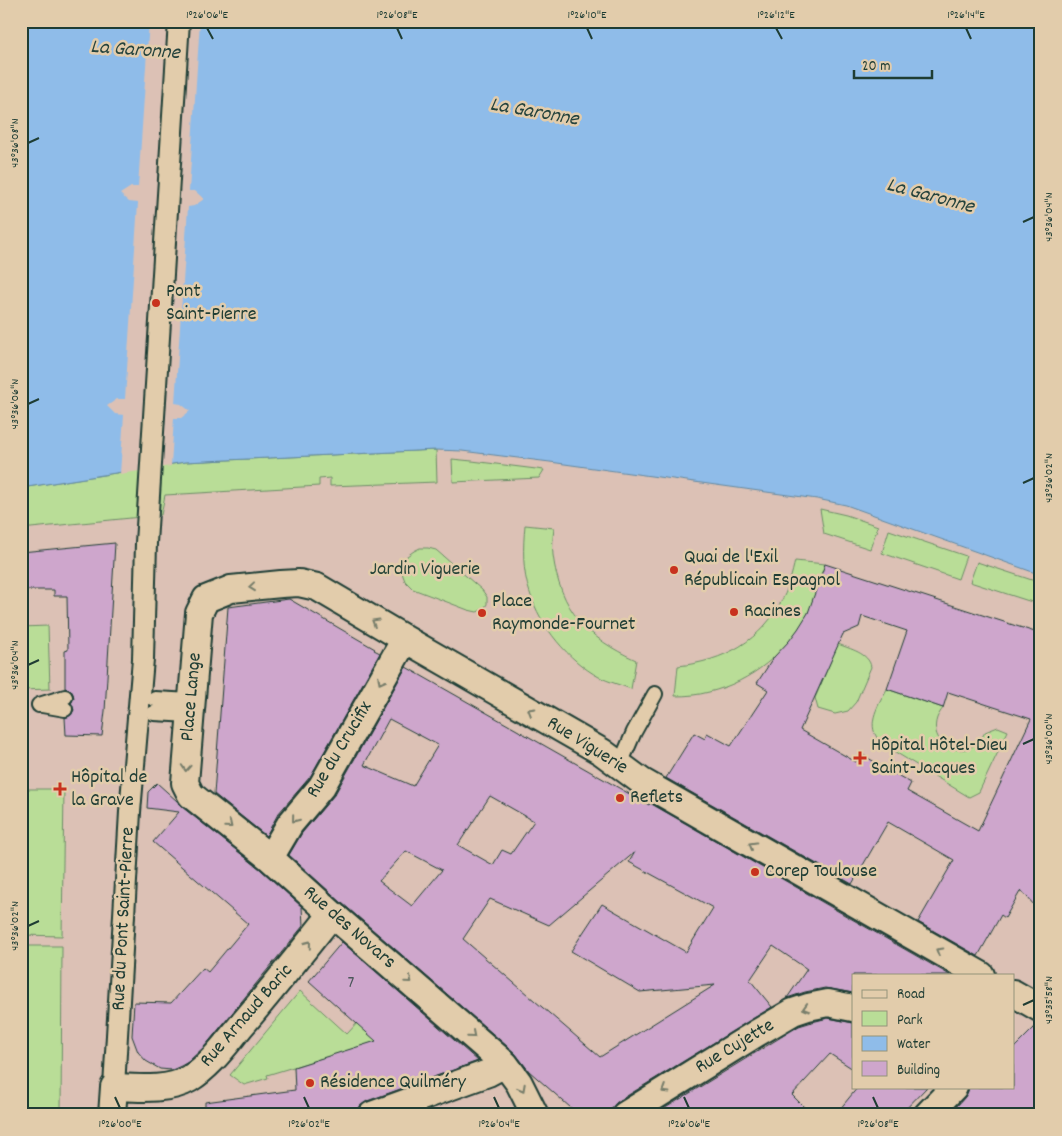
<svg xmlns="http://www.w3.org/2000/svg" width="1062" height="1136" font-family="Dekko,sans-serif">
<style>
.green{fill:#b9dd97;stroke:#6c8d66}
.water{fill:#8fbce9;stroke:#6289a1}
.pier{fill:#dcc1b5}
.building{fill:#cea6cc;stroke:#1f3d34;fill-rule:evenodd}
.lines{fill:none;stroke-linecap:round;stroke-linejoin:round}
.service-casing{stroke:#1f3d34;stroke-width:18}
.pedestrian-casing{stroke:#1f3d34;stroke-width:24}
.minor-casing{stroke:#1f3d34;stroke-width:30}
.service{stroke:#e2ccab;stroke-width:14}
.pedestrian{stroke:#e2ccab;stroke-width:20}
.minor{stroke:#e2ccab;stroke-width:26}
.oneway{stroke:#777d6a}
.ticks{fill:none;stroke:#1f3d34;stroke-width:2}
.poi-dot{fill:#c8321e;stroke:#e2ccab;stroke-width:2}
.labels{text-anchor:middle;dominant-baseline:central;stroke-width:5;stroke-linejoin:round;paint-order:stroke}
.number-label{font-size:18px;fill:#4b575a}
.poi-label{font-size:20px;fill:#1f3d34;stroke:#e2ccab;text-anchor:start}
.park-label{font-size:20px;fill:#274539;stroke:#e2ccab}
.street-label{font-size:20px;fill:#1f3d34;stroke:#e2ccab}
.water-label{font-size:21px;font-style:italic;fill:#25433d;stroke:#e2ccab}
.neatline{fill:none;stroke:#1f3d34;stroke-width:2}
.ticks-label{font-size:12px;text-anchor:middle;fill:#1f3d34}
</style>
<rect width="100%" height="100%" fill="#dcc1b5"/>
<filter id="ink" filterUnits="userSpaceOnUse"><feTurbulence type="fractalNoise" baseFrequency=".02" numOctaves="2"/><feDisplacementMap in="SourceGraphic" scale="10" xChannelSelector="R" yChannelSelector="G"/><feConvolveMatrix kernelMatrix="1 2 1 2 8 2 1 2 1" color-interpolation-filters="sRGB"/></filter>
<g filter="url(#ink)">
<path class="green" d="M436 450 437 482 330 486V478L319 479V486L165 495 161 515 21 529V488L185 462Z
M452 459 472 461 544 470 539 478 453 482Z
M820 509 846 515 878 526 870 549 824 534Z
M525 525 554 528C553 537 552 546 553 555 560 610 587 638 636 660L631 689C621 685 609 682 599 677 569 661 540 626 530 593 522 571 523 547 525 525Z
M889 530 966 556 958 579 882 553Z
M420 548H428L436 550 482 590 487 597V604L484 609 477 612 468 610 413 589 405 581 402 573 403 565 407 556 414 551Z
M795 561 825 564C819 580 815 600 807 615 787 652 751 682 709 692 698 695 687 696 675 696L678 666C724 661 762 641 783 598 789 587 792 573 795 561Z
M977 562 1041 583V587L1035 603 970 582Z
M48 626 50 689 21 690V627Z
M838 644C850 649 869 653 871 667L856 702 848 711 835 714 818 709 815 698Z
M887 689 943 708C941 711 938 715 937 718 927 747 969 765 985 732L998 727 1008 731 979 792 969 797 887 747C884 744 880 742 878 739 866 723 879 704 887 689Z
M21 789H64L62 936 21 935Z
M21 946H62L61 1115H21Z
M300 991 347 1034 359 1021 394 1054 353 1049 267 1075 268 1078 244 1085 230 1075Z"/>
<path class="water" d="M21 21H1041V575L846 505 817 499 550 462 462 451 436 450 185 462 21 488Z"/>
<path class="pier" d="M149 21H200L189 191H195L204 199 194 206 188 207 175 403 181 404 190 411 181 418H174L171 466 120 474 124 415 115 414 107 406 117 399H125L138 203 129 202 120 194 131 187H138Z"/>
<path class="building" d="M115 543 105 711 102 736 66 735 65 718 71 715 74 710 71 703 74 698 73 694 71 690 65 688V651L68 650 67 596H54V590H21V552Z
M825 564 1041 634V913L1021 890 1005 918 1001 915 978 956 918 922 954 860 888 822 852 884 666 778 694 733 705 739 707 733 731 746 768 690 757 683 774 657 789 641 798 629 808 613ZM862 616 907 631 887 689 943 708 948 692 1031 719 978 831 907 791 911 783 861 754 856 762 800 730 843 634 859 627Z
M289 599 375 649 374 650 380 653 310 777 278 814 266 836 214 794 228 607Z
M406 667 649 805 650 803 836 910 950 975H853V993L825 988 805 992 787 998 807 969 773 946 750 980 772 1007 617 1102 612 1108 610 1115H579L529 1071 515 1053 342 903 289 855 302 833 335 794ZM389 719 438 745 413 786 364 765ZM490 796 534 821 511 854 502 850 493 865 458 845ZM406 851 442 870 412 906 379 881ZM635 852 629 862 713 908 686 952 602 904 571 951 640 992 715 985 600 1057 463 939 490 899 549 925Z
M157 783 177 801 182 807 260 869 302 907 303 926 286 947 206 1045 188 1062 181 1066 172 1070 160 1069 146 1061 138 1052 132 1036 134 1002 171 1003 203 968 208 972 248 924 153 842 179 812 147 808 148 792Z
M342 942 478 1061 367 1101 360 1106 357 1115H205V1102L295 1090 294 1067 376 1041 309 981Z
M828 1018 853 1023V1069L830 1054 792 1095 812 1115H654L799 1026 812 1022Z
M1039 1023 1041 1024V1115H949L965 1097 968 1091 969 1087H1013V1049Z
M858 1087H927L900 1115H835Z"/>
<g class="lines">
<defs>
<path id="service" d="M155 699 191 701
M39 705 65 697
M42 705 65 709
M154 713 190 715
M618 763 624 755 634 732 655 694"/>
<path id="pedestrian" d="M114 1087 130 812 143 659 146 543 179 21"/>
<path id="minor" d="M270 858 290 824 322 786 405 639
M1013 993 1041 1009
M112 1115 114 1087C137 1088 169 1091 189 1079 210 1066 225 1045 240 1027 272 990 302 952 332 914
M372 1115 488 1073 505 1064
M535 1115 519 1083 505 1064 332 914 270 858 191 795 185 783 199 613 206 599 231 589 281 584 299 583 317 587 405 639 602 752 641 781 981 975
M625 1115 757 1033 793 1012 808 1007 828 1003 853 1008
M927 1115 954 1087"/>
</defs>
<use href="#service" class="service-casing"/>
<use href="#pedestrian" class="pedestrian-casing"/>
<use href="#minor" class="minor-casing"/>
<use href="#service" class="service"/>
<use href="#pedestrian" class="pedestrian"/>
<use href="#minor" class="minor"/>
</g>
<defs><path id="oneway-chevron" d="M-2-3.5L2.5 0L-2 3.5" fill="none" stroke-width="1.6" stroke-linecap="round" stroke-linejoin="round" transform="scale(1.25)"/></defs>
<g class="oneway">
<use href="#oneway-chevron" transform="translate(252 587) rotate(174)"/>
<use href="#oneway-chevron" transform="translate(375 622) rotate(-149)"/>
<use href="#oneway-chevron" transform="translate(381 681) rotate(119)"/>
<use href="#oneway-chevron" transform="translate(531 711) rotate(-150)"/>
<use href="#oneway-chevron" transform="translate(186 768) rotate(94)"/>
<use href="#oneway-chevron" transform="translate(295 819) rotate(129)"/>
<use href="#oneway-chevron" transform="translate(229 825) rotate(39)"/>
<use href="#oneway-chevron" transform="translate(752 845) rotate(-150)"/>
<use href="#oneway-chevron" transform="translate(308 944) rotate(-51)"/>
<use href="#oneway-chevron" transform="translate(939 951) rotate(-150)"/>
<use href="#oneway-chevron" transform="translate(409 980) rotate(41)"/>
<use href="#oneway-chevron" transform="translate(806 1008) rotate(163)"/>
<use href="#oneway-chevron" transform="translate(472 1035) rotate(41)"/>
<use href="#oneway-chevron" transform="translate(522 1088) rotate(62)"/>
<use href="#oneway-chevron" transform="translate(665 1090) rotate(148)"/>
</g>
</g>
<path class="ticks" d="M207 28 213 39M397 28 402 39M587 28 592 39M776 28 782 39M966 28 971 39M28 143 39 138M1023 222 1034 217M28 404 39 399M1023 483 1034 478M28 665 39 660M1023 744 1034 739M28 926 39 921M1023 1005 1034 1000M115 1097 120 1108M304 1097 309 1108M494 1097 499 1108M684 1097 689 1108M873 1097 878 1108"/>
<g class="poi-dot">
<circle cx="156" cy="303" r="5"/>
<circle cx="674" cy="570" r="5"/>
<circle cx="734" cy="612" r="5"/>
<circle cx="482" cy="613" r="5"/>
<path d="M857.5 750.5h5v5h5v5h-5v5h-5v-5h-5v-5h5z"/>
<path d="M57.5 781.5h5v5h5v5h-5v5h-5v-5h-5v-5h5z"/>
<circle cx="620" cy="798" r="5"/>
<circle cx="755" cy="872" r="5"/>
<circle cx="310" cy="1083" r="5"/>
</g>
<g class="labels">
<g class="number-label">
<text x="351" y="983">7</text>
</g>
<g class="poi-label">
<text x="166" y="292">Pont<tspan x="166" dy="23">Saint-Pierre</tspan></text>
<text x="684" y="558">Quai de l'Exil<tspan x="684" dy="23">Républicain Espagnol</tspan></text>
<text x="492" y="602">Place<tspan x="492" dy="23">Raymonde-Fournet</tspan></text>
<text x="744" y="612">Racines</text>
<text x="871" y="746">Hôpital Hôtel-Dieu<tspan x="871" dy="23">Saint-Jacques</tspan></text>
<text x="71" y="778">Hôpital de<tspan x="71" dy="23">la Grave</tspan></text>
<text x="630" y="798">Reflets</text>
<text x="765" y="872">Corep Toulouse</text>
<text x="320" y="1083">Résidence Quilméry</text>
</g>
<g class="park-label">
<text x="425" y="570">Jardin Viguerie</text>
</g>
<g class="street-label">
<text transform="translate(192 697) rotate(-85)">Place Lange</text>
<text transform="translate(587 746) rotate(32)">Rue Viguerie</text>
<text transform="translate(340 750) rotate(-59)">Rue du Crucifix</text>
<text transform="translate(124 919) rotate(-87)">Rue du Pont Saint-Pierre</text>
<text transform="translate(349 928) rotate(41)">Rue des Novars</text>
<text transform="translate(247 1016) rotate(-49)">Rue Arnaud Baric</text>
<text transform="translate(735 1047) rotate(-31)">Rue Cujette</text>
</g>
<g class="water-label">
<text transform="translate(135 51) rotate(4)">La Garonne</text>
<text transform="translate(534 113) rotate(10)">La Garonne</text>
<text transform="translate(930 197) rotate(15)">La Garonne</text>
</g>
</g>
<rect width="1062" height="1136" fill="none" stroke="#e2ccab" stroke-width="55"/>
<rect x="852" y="974" width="162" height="115" fill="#e2ccab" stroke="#94937b"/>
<rect x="862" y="990" width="25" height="8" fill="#e2ccab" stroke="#94937b"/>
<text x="897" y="998" font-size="15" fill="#1f3d34">Road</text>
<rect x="862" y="1011" width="25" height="15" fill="#b9dd97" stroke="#94937b"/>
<text x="897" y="1024" font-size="15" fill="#1f3d34">Park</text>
<rect x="862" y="1036" width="25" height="15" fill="#8fbce9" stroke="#94937b"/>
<text x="897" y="1048" font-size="15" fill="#1f3d34">Water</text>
<rect x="862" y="1061" width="25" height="15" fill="#cea6cc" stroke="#94937b"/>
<text x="897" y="1074" font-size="15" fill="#1f3d34">Building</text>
<path d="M854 70v8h78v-8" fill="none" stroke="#1f3d34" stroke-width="2.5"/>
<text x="862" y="70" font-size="15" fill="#1f3d34" stroke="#e2ccab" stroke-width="4" paint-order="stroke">20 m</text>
<rect x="28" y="28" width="1006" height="1080" class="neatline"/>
<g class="ticks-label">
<text x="207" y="18">1°26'06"E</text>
<text x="397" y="18">1°26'08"E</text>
<text x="587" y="18">1°26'10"E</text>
<text x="776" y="18">1°26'12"E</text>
<text x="966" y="18">1°26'14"E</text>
<text transform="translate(14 143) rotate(-90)" y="4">43°36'08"N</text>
<text transform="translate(1048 217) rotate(-90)" y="4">43°36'04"N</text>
<text transform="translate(14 404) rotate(-90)" y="4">43°36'06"N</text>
<text transform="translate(1048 478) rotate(-90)" y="4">43°36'02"N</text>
<text transform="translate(14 665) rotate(-90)" y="4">43°36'04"N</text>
<text transform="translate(1048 739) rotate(-90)" y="4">43°36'00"N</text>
<text transform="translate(14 926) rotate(-90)" y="4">43°36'02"N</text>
<text transform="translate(1048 1000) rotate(-90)" y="4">43°35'58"N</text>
<text x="120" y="1127">1°26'00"E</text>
<text x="309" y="1127">1°26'02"E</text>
<text x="499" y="1127">1°26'04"E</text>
<text x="689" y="1127">1°26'06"E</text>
<text x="878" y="1127">1°26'08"E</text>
</g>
</svg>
